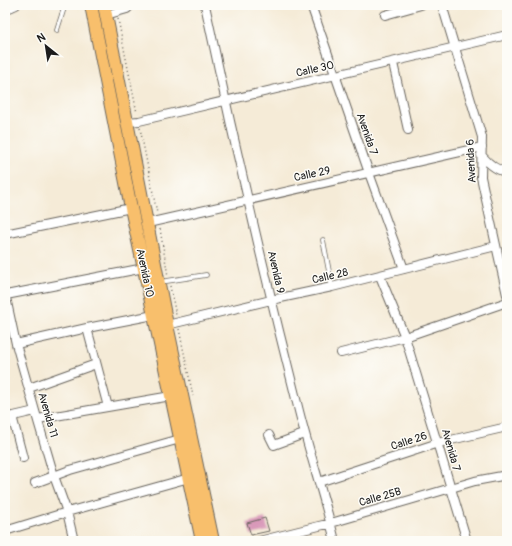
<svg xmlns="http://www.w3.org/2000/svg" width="512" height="546" font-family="Pangolin,sans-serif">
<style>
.building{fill:#d999b9}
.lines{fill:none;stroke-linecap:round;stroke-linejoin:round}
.service-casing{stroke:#68645d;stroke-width:5.5}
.minor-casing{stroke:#68645d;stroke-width:10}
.primary-casing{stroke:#68645d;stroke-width:14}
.path{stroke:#68645d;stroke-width:1.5;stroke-dasharray:1 3;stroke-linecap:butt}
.service{stroke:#fff;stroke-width:4}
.minor{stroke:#fff;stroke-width:8}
.primary{stroke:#f8bf6c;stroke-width:12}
.labels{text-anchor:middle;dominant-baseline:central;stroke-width:3;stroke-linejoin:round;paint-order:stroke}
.street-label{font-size:11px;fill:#1c1c1c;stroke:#fdfcf7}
</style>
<rect width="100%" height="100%" fill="#fdfcf7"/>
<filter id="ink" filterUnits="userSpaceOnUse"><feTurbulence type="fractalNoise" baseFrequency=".025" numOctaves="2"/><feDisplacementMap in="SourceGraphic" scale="8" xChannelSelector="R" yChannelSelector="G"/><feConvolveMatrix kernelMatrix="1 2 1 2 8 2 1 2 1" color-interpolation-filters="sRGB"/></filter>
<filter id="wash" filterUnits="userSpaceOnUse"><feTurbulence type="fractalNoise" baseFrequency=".012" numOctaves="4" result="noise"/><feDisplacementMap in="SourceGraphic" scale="16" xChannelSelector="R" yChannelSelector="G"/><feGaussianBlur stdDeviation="0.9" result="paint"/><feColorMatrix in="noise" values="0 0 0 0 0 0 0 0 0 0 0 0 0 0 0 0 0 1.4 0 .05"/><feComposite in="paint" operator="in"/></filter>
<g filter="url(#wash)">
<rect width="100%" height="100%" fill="#f5ebd7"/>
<g id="blocks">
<path class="building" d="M265 518 269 531 251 535 247 523Z"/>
</g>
</g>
<g filter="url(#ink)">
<use href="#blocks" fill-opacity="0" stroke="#68645d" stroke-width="1"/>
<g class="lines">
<defs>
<path id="service" d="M57 30 65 5
M323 240 332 287
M160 282 206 275"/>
<path id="minor" d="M205 5C233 139 264 273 298 407 309 452 324 496 335 541
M311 5 369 173 404 269
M442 5 482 137 481 177 507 295
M5 10 16 5
M106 15 127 9 131 5
M385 15 421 5
M393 63 408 130
M127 122 139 121 507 35
M481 155C488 163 497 171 507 172
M148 223 482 147
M5 234 131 208
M380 276 405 337 467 541
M5 293 16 344 35 411 54 476 67 512 74 541
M6 295 144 268
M167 325 271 300 332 287 496 246
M87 328 108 407
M16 344 87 328 154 315
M341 353 405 337 507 302
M29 388 96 364
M12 416 23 458
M5 418 35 411
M38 419 171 396
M269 435 274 445 304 434
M319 482 438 443 507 427
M35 483 70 470 180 439
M5 531 67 512 189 478
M259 541 331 523 475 481 507 475"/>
<path id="primary" d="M91 5 131 208 202 541
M104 5 167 325 213 541"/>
</defs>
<use href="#service" class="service-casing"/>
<use href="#minor" class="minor-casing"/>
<use href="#primary" class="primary-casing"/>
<path class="path" d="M118 19 137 113
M140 128 157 213
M160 229 168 276
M170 286 176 315
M179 329 193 396"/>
<use href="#service" class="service"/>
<use href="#minor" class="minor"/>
<use href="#primary" class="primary"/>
</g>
</g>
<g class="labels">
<g class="street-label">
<text transform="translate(315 69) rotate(-13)">Calle 30</text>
<text transform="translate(367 134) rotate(71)">Avenida 7</text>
<text transform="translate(471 161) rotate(-93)">Avenida 6</text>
<text transform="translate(312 174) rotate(-12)">Calle 29</text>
<text transform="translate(276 272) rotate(77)">Avenida 9</text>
<text transform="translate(145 273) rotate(78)">Avenida 10</text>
<text transform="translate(330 276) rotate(-13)">Calle 28</text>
<text transform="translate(48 415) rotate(74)">Avenida 11</text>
<text transform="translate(409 441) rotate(-18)">Calle 26</text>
<text transform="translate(451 450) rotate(74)">Avenida 7</text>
<text transform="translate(380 497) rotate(-16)">Calle 25B</text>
</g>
</g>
<rect width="512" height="546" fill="none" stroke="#fdfcf7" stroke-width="20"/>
<g transform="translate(46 46) rotate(330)" stroke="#fdfcf7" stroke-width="3" paint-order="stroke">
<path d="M0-3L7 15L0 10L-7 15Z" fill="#1c1c1c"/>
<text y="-6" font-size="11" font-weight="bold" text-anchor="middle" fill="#1c1c1c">N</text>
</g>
</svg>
